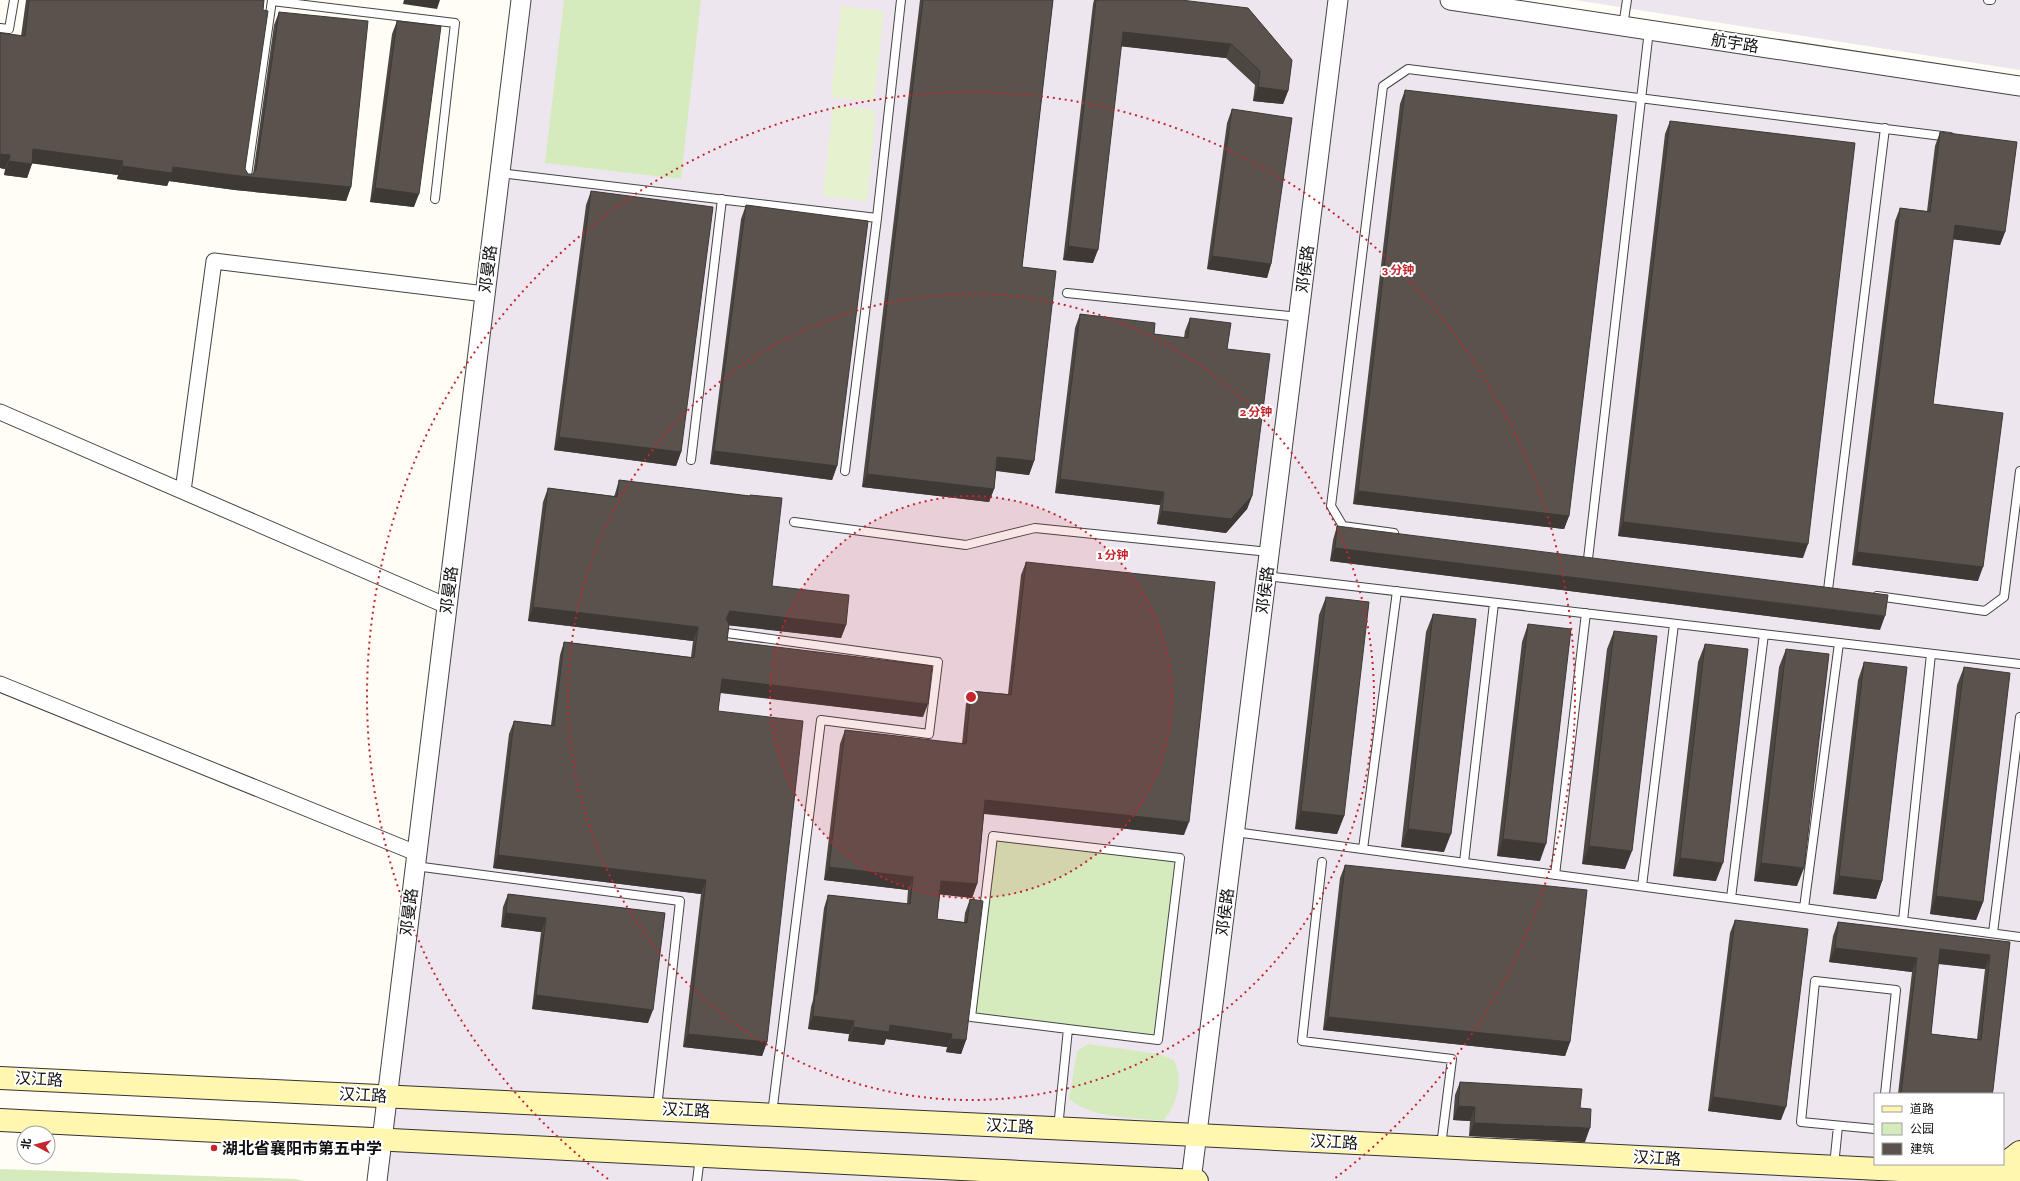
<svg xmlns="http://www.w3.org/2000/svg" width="2020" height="1181" font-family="'Zilla Slab','Noto Sans SC',serif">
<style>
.industrial{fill:#eee6ef;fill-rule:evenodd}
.green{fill:#d5ebbd}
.pitch{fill:#e6f2cf}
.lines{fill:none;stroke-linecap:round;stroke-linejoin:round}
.service-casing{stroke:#444;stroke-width:10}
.minor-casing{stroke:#444;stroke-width:17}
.tertiary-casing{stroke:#444;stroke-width:21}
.secondary-casing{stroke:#333;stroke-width:24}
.service{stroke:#fff;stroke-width:8}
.minor{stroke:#fff;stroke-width:15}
.tertiary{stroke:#fff;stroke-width:19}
.secondary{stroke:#fff6b0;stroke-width:22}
.wall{fill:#4d4742;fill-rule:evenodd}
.shaded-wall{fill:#3f3936}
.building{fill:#5a524d;stroke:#3f3936;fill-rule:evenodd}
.ring{fill:none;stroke:#c4262e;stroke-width:2;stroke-dasharray:2 4}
.poi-dot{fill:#c4262e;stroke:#fff;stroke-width:1.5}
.labels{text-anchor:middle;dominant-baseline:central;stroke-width:4;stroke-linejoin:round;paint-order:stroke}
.street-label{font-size:16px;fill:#111;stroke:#fff}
.poi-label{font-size:16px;font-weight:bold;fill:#111;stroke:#fff;text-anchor:start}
.centre{fill:#c4262e;stroke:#fff;stroke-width:2}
.ring-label{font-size:12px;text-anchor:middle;font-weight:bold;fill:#c4262e;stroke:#fff;stroke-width:4;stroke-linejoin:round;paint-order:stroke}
</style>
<rect width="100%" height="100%" fill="#fffdf5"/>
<path class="industrial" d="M521 0H1450L2020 86V1181H376ZM1875 1094H2003V1164H1875Z
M1575 0H2020V70Z"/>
<path class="green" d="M564 0H701L681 179 545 163Z
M993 836 1180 858 1158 1040 971 1017Z
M1088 1044 1159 1054 1174 1060C1184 1079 1177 1105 1163 1121 1132 1117 1093 1119 1069 1099L1077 1051Z
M0 1169 295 1179 305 1181H0Z"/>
<path class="pitch" d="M841 6 884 11 874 101 831 97Z
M833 106 876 110 867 201 823 196Z"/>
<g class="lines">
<defs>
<path id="service" d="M1988 0H1991
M272 1 455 23 435 199
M1623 26 1627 0
M0 28 9 29 14 0
M500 173 877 218 845 471
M246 183 272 0
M877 218 901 0
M1067 293 1299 317
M691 460 722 199
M794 522 966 545 1035 528 1269 552
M1394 533 1343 526 1331 506 1383 86 1408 69 1950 137
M1588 559 1649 30
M1266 576 2020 664
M1828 590 1885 128
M1877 596 1985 611 2004 597 2020 471
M727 633 938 662 929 734 821 720 772 1114
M1235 832 2020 937
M1363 849 1397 591
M1322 862 1302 1041 1452 1059 1441 1146
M1464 862 1494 603
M415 866 680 901 657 1108
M1555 875 1586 613
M1642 886 1674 624
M1731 898 1764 634
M1804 908 1839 643
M1903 921 1931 654
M1993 933 2020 717
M1058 1128 1068 1029 1158 1040 1180 858 993 836 971 1017 1068 1029
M1875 1129 1801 1122 1815 981 1896 990 1885 1094
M1834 1166 1838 1126
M697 1181 700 1157"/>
<path id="minor" d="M0 412 447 606
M183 491 214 261 485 294
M0 684 416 853"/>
<path id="tertiary" d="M1450 0 2020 86
M377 1181 521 0
M1191 1181 1338 0"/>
<path id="secondary" d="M0 1078 1197 1135 2020 1176
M0 1120 1197 1181
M2003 1163 2011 1159 2020 1152"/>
</defs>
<use href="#service" class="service-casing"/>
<use href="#minor" class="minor-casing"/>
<use href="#tertiary" class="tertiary-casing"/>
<use href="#secondary" class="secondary-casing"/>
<use href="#service" class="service"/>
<use href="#minor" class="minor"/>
<use href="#tertiary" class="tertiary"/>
<use href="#secondary" class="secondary"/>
</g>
<path class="wall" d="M26 0H264L245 169 248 174H253L274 25 279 12 351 187 346 201 235 190 169 181 167 186 117 179 118 175 32 163 27 178 4 175 5 169 0 168V33L21 36Z
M920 0H1053L1022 267 1034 461 1029 475 996 471 994 489 989 502 862 487Z
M1094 0H1181L1288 91 1283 104 1253 101 1255 85 1226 58 1121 46 1093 263 1063 260 1093 4Z
M397 21 414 207 370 202 392 34Z
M1405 90 1569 516 1564 529 1353 504 1400 104Z
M1232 109 1271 264 1267 278 1207 269 1227 123Z
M1670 121 1803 558 1618 536 1665 134Z
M1940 132 2005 232 2000 245 1953 239 1933 404 1978 581 1852 565 1895 221 1900 208 1927 211 1935 146Z
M591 191 681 452 676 466 554 450 586 205Z
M746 205 837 466 832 480 710 464 741 219Z
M1080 314 1154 334 1184 338 1185 331 1190 318 1227 349 1252 496 1247 509 1226 533 1157 524 1160 505 1055 493 1075 328Z
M619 480 750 496V495L772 586 846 625 841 638 729 625 727 641 923 717 720 693 718 711 767 1042 762 1056 683 1047 701 894 493 868 509 734 514 721 551 725 560 655 564 642 691 657 693 641 528 621 543 502 548 488 614 496 615 494Z
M1337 526 1880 630 1330 561 1333 540Z
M1026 562 1184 835 984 814 977 884 972 898 940 894 937 919 964 922 965 913 970 899 966 1040 961 1054 946 1052 947 1047 886 1039 884 1045 848 1041 849 1034 808 1029 811 1007 813 1000 824 908 828 895 907 904 908 890 824 880 840 744 845 730 962 744 966 704 971 691 1008 694 1021 575Z
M1326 597 1344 816 1337 834 1295 829 1319 615Z
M1433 614 1444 852 1401 847 1426 632Z
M1528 624 1540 861 1497 856 1522 642Z
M1614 631 1625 869 1582 864 1607 649Z
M1705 644 1716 881 1673 876 1698 662Z
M1786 649 1797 886 1754 881 1779 667Z
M1864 662 1882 881 1876 899 1833 894 1858 680Z
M1964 667 1983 902 1976 920 1930 914 1957 685Z
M1345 865 1570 1042 1565 1056 1323 1030 1340 878Z
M508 894 665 913 648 1023 532 1009 541 932 501 927 503 907Z
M1735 920 1781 1120 1708 1111 1730 933Z
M1838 922 2010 942 1992 1094H1898L1912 972 1829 962 1833 936ZM1938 964 1985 969 1977 1039 1931 1034Z
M1460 1082 1580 1108 1585 1142 1469 1136 1470 1121 1453 1120 1455 1095Z"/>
<path class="shaded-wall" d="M404 0H440L437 9 403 4Z
M1123 32 1231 44 1226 58 1118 46Z
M1258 87 1288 91 1283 104 1253 101Z
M33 149 123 161 118 175 29 163Z
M0 154 10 155 5 169 0 168Z
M9 161 32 164 27 178 4 175Z
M122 166 173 167 351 187 346 201 235 190 169 181 167 186 117 179Z
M375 188 419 194 414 207 370 202Z
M1955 225 2005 232 2000 245 1950 239Z
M1068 246 1098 250 1093 263 1063 260Z
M1212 256 1271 264 1267 278 1207 269Z
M559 437 681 452 676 466 554 450Z
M714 451 837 466 832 480 710 464Z
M997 457 1034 461 1029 475 992 470Z
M867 474 994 489 989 502 862 487Z
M1060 479 1164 492 1160 505 1055 493Z
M1358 491 1569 516 1564 529 1353 504Z
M1252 496 1247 509 1226 533 1157 524 1162 511Z
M1623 522 1808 544 1803 558 1618 536Z
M1335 548 1885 616 1880 630 1330 561Z
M1857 552 1983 567 1978 581 1852 565Z
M533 607 698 627 693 641 528 621Z
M730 611 846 625 841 638 725 625 726 619Z
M722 679 928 704 923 717 717 692Z
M985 800 1189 822 1184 835 980 813Z
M1301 811 1344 816 1337 834 1295 829Z
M1408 829 1451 834 1444 852 1401 847Z
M1503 839 1546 844 1540 861 1497 856Z
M1589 846 1632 851 1625 869 1582 864Z
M498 855 706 880 701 894 493 868Z
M1680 858 1723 863 1716 881 1673 876Z
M1761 863 1804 868 1797 886 1754 881Z
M829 867 913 877 908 890 824 880Z
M1839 876 1882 881 1876 899 1833 894Z
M941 881 977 884 972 898 936 894Z
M1936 896 1983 902 1976 920 1930 914Z
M506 913 546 918 541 932 501 927Z
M1835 948 1917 958 1912 972 1829 962Z
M1940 949 1990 955 1985 969 1934 963Z
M536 995 653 1010 648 1023 532 1009Z
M813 1016 854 1021 849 1034 808 1029Z
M1328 1017 1570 1042 1565 1056 1323 1030Z
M890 1025 952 1034 947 1047 886 1039 884 1045 848 1041 853 1027Z
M688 1034 767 1042 762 1056 683 1047Z
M951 1039 966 1040 961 1054 946 1052Z
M1713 1097 1786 1107 1781 1120 1708 1111Z
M1458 1106 1475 1107 1470 1121 1453 1120Z
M1474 1123 1590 1128 1585 1142 1469 1136Z"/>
<path class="building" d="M29 0H264L263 10 268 11 245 169 248 174H253L256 170 279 12 368 21 351 187 240 176 173 167 172 173 122 166 123 161 33 149 32 164 9 161 10 155 0 154V33L25 36Z
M923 0H1053L1022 267 1056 271 1034 461 997 457 994 489 867 474Z
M1096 0H1181L1248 8 1292 60 1288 91 1258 87 1260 71 1231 44 1123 32 1098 250 1068 246Z
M397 21 441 26 419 194 375 188Z
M1405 90 1617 115 1569 516 1358 491Z
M1232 109 1292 118 1271 264 1212 256Z
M1670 121 1855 143 1808 544 1623 522Z
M1940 132 2017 142 2005 232 1955 225 1933 404 2003 413 1983 567 1857 552 1900 208 1930 212Z
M591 191 713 207 681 452 559 437Z
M746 205 868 221 837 466 714 451Z
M1080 314 1155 323 1154 334 1188 338 1190 318 1231 323 1227 349 1270 354 1252 496 1231 519 1162 511 1164 492 1060 479Z
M619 480 750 496V495L782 498 772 586 849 595 846 625 730 611 726 619 729 624 727 641 932 666 928 704 722 679 718 711 803 721 767 1042 688 1034 706 880 498 855 514 721 554 726 564 642 694 658 698 627 533 607 548 488 617 497Z
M1337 526 1888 595 1885 616 1335 548Z
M1026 562 1215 582 1189 822 985 800 977 884 941 881 937 919 967 923 970 899 983 901 966 1040 951 1039 952 1034 890 1025 889 1032 853 1027 854 1021 813 1016 815 994H817L828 895 910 904 913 877 829 867 845 730 966 744 971 691 1011 695Z
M1326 597 1369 602 1344 816 1301 811Z
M1433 614 1476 619 1451 834 1408 829Z
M1528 624 1571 629 1546 844 1503 839Z
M1614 631 1657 636 1632 851 1589 846Z
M1705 644 1748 649 1723 863 1680 858Z
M1786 649 1829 654 1804 868 1761 863Z
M1864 662 1907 667 1882 881 1839 876Z
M1964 667 2010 673 1983 902 1936 896Z
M1345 865 1587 890 1570 1042 1328 1017Z
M508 894 665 913 653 1010 536 995 546 918 506 913Z
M1735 920 1808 929 1786 1107 1713 1097Z
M1838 922 2010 942 1993 1090 1992 1094H1901L1917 958 1835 948ZM1940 949 1990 955 1981 1040 1931 1034Z
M1460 1082 1582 1089 1580 1108 1591 1109 1590 1128 1474 1123 1475 1107 1458 1106Z"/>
<circle cx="971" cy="697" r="201" fill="#c4262e" fill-opacity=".12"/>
<g class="ring">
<circle cx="971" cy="697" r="201"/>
<circle cx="971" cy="697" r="403"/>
<path d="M608 1179A604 604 0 1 1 1334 1179"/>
</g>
<circle class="poi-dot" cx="214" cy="1148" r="4"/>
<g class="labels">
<g class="street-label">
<text transform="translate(1735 43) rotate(9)">航宇路</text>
<text transform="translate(488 269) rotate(-83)">邓曼路</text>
<text transform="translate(1305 269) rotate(-83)">邓侯路</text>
<text transform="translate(449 590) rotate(-83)">邓曼路</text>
<text transform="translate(1265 590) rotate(-83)">邓侯路</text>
<text transform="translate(409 912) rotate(-83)">邓曼路</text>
<text transform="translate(1225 912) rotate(-83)">邓侯路</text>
<text transform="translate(39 1079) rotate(3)">汉江路</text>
<text transform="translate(363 1095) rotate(3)">汉江路</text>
<text transform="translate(686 1110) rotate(3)">汉江路</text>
<text transform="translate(1010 1126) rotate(3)">汉江路</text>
<text transform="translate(1334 1142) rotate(3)">汉江路</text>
<text transform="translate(1657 1158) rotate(3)">汉江路</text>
</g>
<g class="poi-label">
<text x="222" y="1148">湖北省襄阳市第五中学</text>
</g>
</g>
<circle cx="971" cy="697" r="6" class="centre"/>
<g class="ring-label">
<text x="1398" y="274">3 分钟</text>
<text x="1256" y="416">2 分钟</text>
<text x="1113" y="559">1 分钟</text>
</g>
<rect x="1874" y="1093" width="130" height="72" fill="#ffffff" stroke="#a0a0a0"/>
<rect x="1882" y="1106" width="20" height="6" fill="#fff6b0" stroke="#a0a0a0"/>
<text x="1910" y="1113" font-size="12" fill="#111111">道路</text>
<rect x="1882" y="1123" width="20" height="12" fill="#d5ebbd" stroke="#a0a0a0"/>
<text x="1910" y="1133" font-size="12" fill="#111111">公园</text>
<rect x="1882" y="1143" width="20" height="12" fill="#5a524d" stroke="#a0a0a0"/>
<text x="1910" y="1153" font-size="12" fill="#111111">建筑</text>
<g transform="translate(36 1145) rotate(277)"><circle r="19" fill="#ffffff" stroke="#a0a0a0"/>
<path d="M0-3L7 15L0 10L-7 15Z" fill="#c4262e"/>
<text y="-6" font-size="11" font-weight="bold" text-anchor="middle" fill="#111111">北</text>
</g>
</svg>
